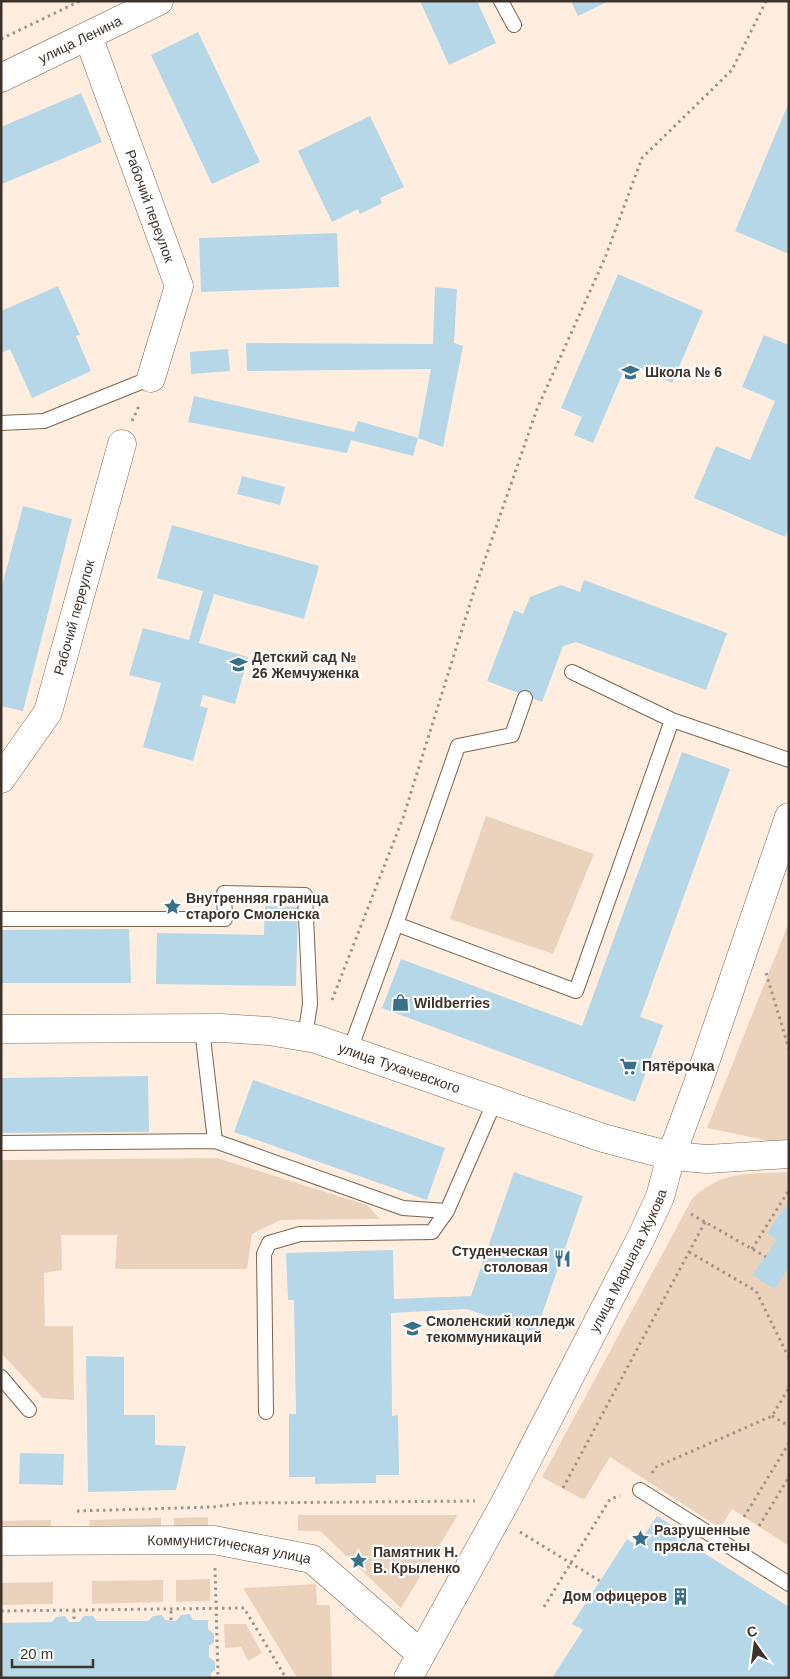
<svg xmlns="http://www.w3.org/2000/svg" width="790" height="1679" font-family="Helvetica,sans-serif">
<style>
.green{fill:#ebd2bd}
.building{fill:#b5d7e8}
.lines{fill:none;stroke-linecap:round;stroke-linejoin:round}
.lane-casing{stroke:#7c6550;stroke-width:16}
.street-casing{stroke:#7c6550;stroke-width:29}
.path{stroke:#a29489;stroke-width:3;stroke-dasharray:2.5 4;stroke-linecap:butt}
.lane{stroke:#fff;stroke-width:14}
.street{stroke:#fff;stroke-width:28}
.labels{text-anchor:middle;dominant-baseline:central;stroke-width:4.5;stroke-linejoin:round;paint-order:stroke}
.street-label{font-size:14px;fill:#3d332a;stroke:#fff}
.poi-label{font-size:14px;font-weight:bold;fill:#3d332a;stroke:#fff;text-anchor:start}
</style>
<rect width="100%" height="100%" fill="#ffeee0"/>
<path class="green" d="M486 816 594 854 553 954 450 919Z
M789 922V1145L707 1128Z
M217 1158 367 1205 380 1219 281 1220 252 1234 247 1269H115L117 1235H61L62 1270 44 1273 45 1326H73L74 1400 43 1398 1 1353V1160Z
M789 1172V1546L732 1509 720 1528 610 1457 584 1500 542 1477 692 1199C720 1170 752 1174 789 1172Z
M298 1515H458L401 1608 320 1531H298Z
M208 1517V1540H174V1518Z
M161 1518V1541L90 1542 89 1520Z
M51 1520V1542L1 1543V1521Z
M210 1579V1601L176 1602V1580Z
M163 1580V1602L92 1604V1581Z
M53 1582V1604L1 1605V1583Z
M316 1584 317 1605H330L332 1678H297L243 1588Z
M224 1624H246L262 1653 248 1661 241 1647 225 1648Z"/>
<path class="building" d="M420 1H477L496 43 449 65Z
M571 1H609L578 16Z
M198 32 260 162 212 184 151 55Z
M81 93 102 142 2 184 1 127Z
M789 102V254L735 231Z
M370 116 404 187 380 198 382 203 360 214 358 209 332 222 298 151Z
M337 233 339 287 201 292 199 238Z
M618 274 703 311 672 383 627 363 593 443 574 435 582 417 561 408Z
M58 286 80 335 76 336 91 371 32 398 10 349 1 353V311Z
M435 287 457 289 454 343 463 346 443 447 418 438 431 369 247 371 246 343 433 344Z
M764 335 789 345V529L785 537 694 498 716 446 750 460 775 401 742 387Z
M228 349 230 371 191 374 190 352Z
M194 396 354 432 358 421 418 438 413 456 351 440 347 453 188 422Z
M242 476 285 487 280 505 237 494Z
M23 506 72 519 23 711 1 706V590Z
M172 525 319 566 304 619 214 594 199 643 248 657 235 704 203 695 200 706 208 708 193 761 143 747 161 683 129 675 143 628 189 640 203 591 157 578Z
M584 580 727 633 706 690 576 642 563 646 542 702 487 681 514 610 523 614 530 597 561 585 580 592Z
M682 752 730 769 640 1017 663 1025 635 1102 382 1008 401 959 582 1026Z
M265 906 298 907 296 986 156 984 157 933 264 935Z
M129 929 131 983H1V930Z
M148 1076 149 1132 1 1133V1078Z
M253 1080 445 1148 427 1200 234 1132Z
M514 1172 583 1196 536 1332 466 1309 391 1313 392 1416 398 1415 399 1475H376V1483L315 1484V1477H289V1414H296L294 1300H288L286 1253 393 1250 394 1299 471 1296Z
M789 1201V1267L774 1289 752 1275 777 1240 767 1233Z
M86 1356 124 1357V1415H155V1445L186 1446 176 1490 88 1492Z
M20 1453 64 1454 63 1485 19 1484Z
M657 1516 689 1536 685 1541 789 1607V1678H552L583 1630 572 1624 600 1581 627 1539 637 1546Z
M190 1614 193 1620H208V1629L214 1634V1642L209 1646V1657L215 1662V1670L210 1674 212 1678H1V1623L52 1622 56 1617 65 1616 69 1622H79L84 1616H93L97 1621H148L153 1616 162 1615 165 1620 176 1621 181 1615Z"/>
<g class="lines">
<defs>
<path id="lane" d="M501 1 514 25
M1 423 44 421 151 378
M572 672 672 720
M1 919H225L224 893 305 895 310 1004 305 1037
M396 924 458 746 512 735 525 698
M350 1050 396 924 576 991 672 720 789 760
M215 1141 403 1208 447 1211 495 1101
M1 1143 215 1141 202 1029
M1 1377 29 1410
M266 1412 264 1254 269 1243 300 1234 432 1232 447 1211
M640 1490 789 1584"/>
<g id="street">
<path id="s1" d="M88 36 179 286 151 378"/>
<path id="s2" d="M1 78 159 1"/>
<path id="s3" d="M1 779 48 712 122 444"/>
<path id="s4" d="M1 1029 221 1028 269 1031 316 1039 603 1138 671 1156 707 1159 789 1154"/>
<path id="s5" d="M1 1541 214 1540 312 1559 421 1654"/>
<path id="s6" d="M408 1678 506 1501 641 1238 660 1197 671 1156 697 1086 789 817"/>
</g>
</defs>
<use href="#lane" class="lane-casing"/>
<use href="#street" class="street-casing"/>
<path class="path" d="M1 39 80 1
M132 421 139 406
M766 973 789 1049
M332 1000 403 818 474 591 537 409 605 258 642 158 732 70 766 1
M691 1214 766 1257
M752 1249 789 1190
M689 1252 756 1291 789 1358
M772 1416 789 1426
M652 1473 656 1467 772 1416 789 1388
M563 1488 705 1222
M77 1511 213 1507 244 1503 475 1501
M744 1517 789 1443
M759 1526 789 1477
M520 1532 600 1581
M215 1568 218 1674 220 1678
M544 1607 610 1499 620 1496
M74 1610V1622
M1 1611 244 1608 286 1678
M171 1620V1609"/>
<use href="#lane" class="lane"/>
<use href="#street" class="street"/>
</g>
<defs>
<symbol id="school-bare" viewBox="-9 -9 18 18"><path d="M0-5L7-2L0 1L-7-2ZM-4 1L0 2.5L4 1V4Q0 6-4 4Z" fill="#39718b" stroke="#fff" stroke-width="2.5" paint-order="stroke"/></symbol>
<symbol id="sight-bare" viewBox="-9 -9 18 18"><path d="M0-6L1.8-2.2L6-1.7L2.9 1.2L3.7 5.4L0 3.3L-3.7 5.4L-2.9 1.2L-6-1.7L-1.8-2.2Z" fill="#39718b" stroke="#fff" stroke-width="2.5" paint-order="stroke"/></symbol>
<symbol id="shop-bare" viewBox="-9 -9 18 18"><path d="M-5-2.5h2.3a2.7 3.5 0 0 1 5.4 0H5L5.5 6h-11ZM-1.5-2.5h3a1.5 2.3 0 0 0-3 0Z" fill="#39718b" stroke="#fff" stroke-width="2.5" paint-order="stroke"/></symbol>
<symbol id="supermarket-bare" viewBox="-9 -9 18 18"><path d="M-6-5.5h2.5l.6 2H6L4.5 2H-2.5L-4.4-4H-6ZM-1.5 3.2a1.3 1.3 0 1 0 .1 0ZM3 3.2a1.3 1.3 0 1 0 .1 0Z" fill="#39718b" stroke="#fff" stroke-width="2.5" paint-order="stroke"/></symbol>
<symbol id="restaurant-bare" viewBox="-9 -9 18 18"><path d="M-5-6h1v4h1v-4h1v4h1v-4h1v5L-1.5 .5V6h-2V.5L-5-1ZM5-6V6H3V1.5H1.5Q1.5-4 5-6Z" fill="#39718b" stroke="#fff" stroke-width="2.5" paint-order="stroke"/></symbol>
<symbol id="university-bare" viewBox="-9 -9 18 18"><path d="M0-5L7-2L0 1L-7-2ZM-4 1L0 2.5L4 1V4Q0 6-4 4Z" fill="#39718b" stroke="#fff" stroke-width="2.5" paint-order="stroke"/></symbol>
<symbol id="building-bare" viewBox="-9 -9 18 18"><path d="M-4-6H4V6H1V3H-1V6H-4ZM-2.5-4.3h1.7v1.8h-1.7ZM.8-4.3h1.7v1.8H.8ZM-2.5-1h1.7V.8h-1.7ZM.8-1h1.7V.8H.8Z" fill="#39718b" stroke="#fff" stroke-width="2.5" paint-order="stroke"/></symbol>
</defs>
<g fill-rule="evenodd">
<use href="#school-bare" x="618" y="360" width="25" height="25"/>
<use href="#school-bare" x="226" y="652" width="25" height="25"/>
<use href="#sight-bare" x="160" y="894" width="25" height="25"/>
<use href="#shop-bare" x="388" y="990" width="25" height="25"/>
<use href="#supermarket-bare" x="616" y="1054" width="25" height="25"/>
<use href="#restaurant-bare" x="550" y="1246" width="25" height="25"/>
<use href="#university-bare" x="400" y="1316" width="25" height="25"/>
<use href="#sight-bare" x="628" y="1526" width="25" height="25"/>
<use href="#sight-bare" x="346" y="1548" width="25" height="25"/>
<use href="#building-bare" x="668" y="1584" width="25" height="25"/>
</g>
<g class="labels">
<g class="street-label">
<text stroke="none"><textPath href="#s2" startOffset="88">улица Ленина</textPath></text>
<text stroke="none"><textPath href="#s1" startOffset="181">Рабочий переулок</textPath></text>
<text stroke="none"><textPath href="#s3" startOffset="180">Рабочий переулок</textPath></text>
<text stroke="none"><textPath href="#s4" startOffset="404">улица Тухачевского</textPath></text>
<text stroke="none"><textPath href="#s6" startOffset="472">улица Маршала Жукова</textPath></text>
<text stroke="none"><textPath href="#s5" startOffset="229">Коммунистическая улица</textPath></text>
</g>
<g class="poi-label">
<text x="645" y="372">Школа № 6</text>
<text x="252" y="657">Детский сад №<tspan x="252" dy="16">26 Жемчуженка</tspan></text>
<text x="186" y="898">Внутренняя граница<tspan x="186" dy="16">старого Смоленска</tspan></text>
<text x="414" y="1003">Wildberries</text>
<text x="642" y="1066">Пятёрочка</text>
<text x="548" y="1251" text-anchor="end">Студенческая<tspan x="548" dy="16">столовая</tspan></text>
<text x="426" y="1321">Смоленский колледж<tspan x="426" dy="16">текоммуникаций</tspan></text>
<text x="654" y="1530">Разрушенные<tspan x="654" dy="16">прясла стены</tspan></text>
<text x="373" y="1552">Памятник Н.<tspan x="373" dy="16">В. Крыленко</tspan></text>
<text x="667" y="1596" text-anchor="end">Дом офицеров</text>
</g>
</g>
<rect width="790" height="1679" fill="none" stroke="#3d332a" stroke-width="5"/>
<g transform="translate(755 1644) rotate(346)" stroke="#ffffff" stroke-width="4" paint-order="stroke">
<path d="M0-4L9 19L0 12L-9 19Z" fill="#3d332a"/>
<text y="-8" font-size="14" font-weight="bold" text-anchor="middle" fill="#3d332a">С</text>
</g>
<path d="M12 1659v8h81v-8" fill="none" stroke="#3d332a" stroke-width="2.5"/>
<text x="20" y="1659" font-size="15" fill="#3d332a" stroke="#ffffff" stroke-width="4" paint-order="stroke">20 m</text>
</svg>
